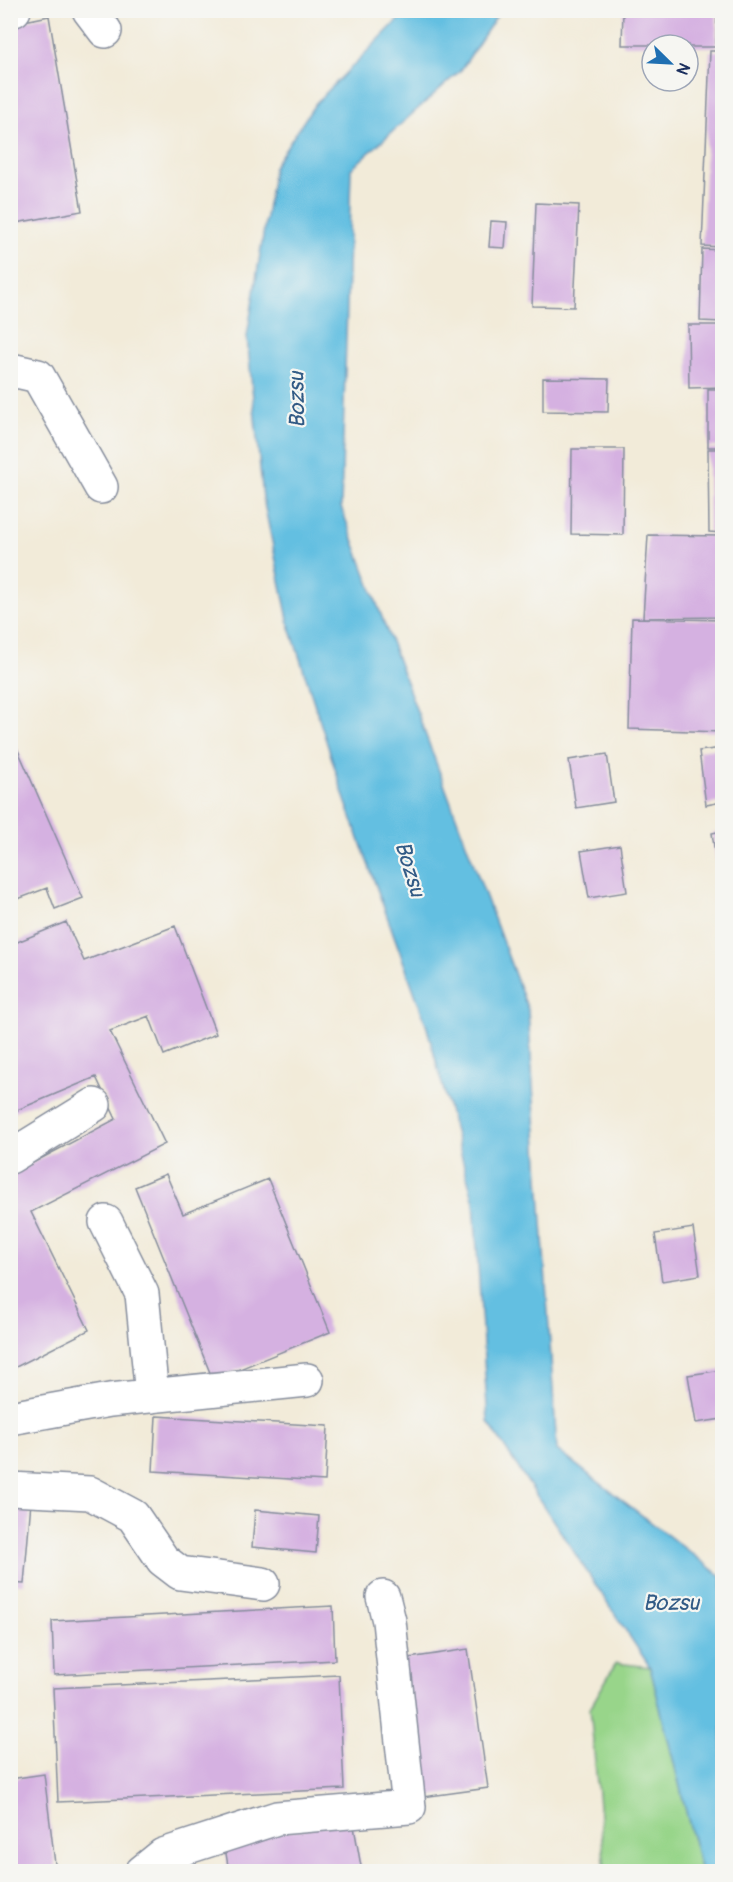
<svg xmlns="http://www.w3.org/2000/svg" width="733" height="1882" font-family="Pangolin,sans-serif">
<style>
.green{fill:#98d58a;stroke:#5a8274;stroke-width:1.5}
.water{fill:#63bfe1;stroke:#3f77a0;stroke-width:1.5}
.building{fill:#d5b1e1}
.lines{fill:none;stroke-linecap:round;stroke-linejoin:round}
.minor-casing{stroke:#868d9c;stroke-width:36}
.minor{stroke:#fff;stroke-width:33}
.labels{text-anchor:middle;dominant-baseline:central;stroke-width:4.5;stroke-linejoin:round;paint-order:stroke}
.water-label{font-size:22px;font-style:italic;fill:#315a85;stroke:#f6f6f2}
</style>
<rect width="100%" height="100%" fill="#f6f6f2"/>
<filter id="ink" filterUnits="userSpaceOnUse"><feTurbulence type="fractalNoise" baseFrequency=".0167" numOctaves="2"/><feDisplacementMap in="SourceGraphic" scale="12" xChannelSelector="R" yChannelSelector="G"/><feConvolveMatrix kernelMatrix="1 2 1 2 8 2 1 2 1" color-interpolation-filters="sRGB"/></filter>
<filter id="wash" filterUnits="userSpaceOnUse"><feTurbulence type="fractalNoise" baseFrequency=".008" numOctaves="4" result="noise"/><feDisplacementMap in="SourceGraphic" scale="24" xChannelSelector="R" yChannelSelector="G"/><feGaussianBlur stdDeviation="1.35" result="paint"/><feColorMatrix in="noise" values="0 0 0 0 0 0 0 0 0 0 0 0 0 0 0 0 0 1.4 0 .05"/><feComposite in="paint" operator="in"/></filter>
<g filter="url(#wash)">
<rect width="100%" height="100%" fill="#f2ebd9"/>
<path class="green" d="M616 1663 650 1667 701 1871H605L590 1708Z"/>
<path class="water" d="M408 10 500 11 461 70 351 169 341 507 528 1010 557 1450 722 1577V1871H701L650 1667 488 1422 474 1202 426 1024 345 800 289 624 263 498 247 337 274 166 315 104Z"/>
<g id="blocks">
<path class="building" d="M623 10H717L716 47H688V45H622Z
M49 16 82 211 10 224V24Z
M710 51H722V247L702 246Z
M536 203 579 205 574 307 532 306Z
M491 221 507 222 505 248 489 247Z
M702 249 722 250V322L700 321Z
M688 325H722V387L689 388Z
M543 378 609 379 608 412 543 411Z
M708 389H722V447H708Z
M572 449H624L623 535 571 534Z
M708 449H722V533L709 532Z
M648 535 722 536V617L643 618Z
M632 618 722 620V732L629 729Z
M10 732 83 898 55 909 47 888 10 902Z
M722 748V802L706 805 699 751Z
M607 754 614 802 576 808 569 760Z
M722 831V879L719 880 712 833Z
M620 845 627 892 589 898 581 851Z
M66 922 84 961 175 926 216 1034 164 1055 149 1016 110 1031 165 1144 31 1212 89 1330 10 1370V1175L116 1119 96 1077 10 1113V945Z
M166 1174 183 1214 268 1179 330 1332 213 1380 135 1187Z
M693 1228 700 1275 662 1281 655 1234Z
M722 1370V1419L696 1423 688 1375Z
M156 1416 328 1426 325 1481 153 1471Z
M10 1500 31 1502 24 1584 10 1583Z
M255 1510 319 1516 316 1553 252 1547Z
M333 1606 335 1660 54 1675 52 1621Z
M468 1649 488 1788 423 1797 403 1659Z
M339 1675 344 1789 58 1802 53 1688Z
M44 1774 56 1872H10V1779Z
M353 1821 362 1872H229L224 1841Z"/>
</g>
</g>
<g filter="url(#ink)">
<use href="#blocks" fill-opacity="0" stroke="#868d9c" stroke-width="1.5"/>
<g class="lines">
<defs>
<path id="minor" d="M89 10 105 31
M10 11 14 10
M10 373 16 371 38 376 101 487
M10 1157 94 1105
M106 1222 142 1294 152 1396
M10 1418 110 1400 307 1380
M10 1489 90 1493 133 1516 163 1560 180 1573 263 1584
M142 1872 163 1855 277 1818 409 1807 389 1621 383 1597"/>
</defs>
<use href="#minor" class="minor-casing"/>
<use href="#minor" class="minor"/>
</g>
</g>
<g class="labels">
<g class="water-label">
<text transform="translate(297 400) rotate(-91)">Bozsu</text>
<text transform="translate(410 869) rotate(73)">Bozsu</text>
<text x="671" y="1603">Bozsu</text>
</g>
</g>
<rect width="733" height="1882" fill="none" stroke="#f6f6f2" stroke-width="36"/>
<g transform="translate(670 63) rotate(114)"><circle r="28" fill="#f6f6f2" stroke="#9ea6b7" stroke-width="1.5"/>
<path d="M0-4.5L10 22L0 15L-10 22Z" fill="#1f6fb2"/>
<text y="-9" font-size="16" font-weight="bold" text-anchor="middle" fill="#1b2f5e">N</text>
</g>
</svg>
